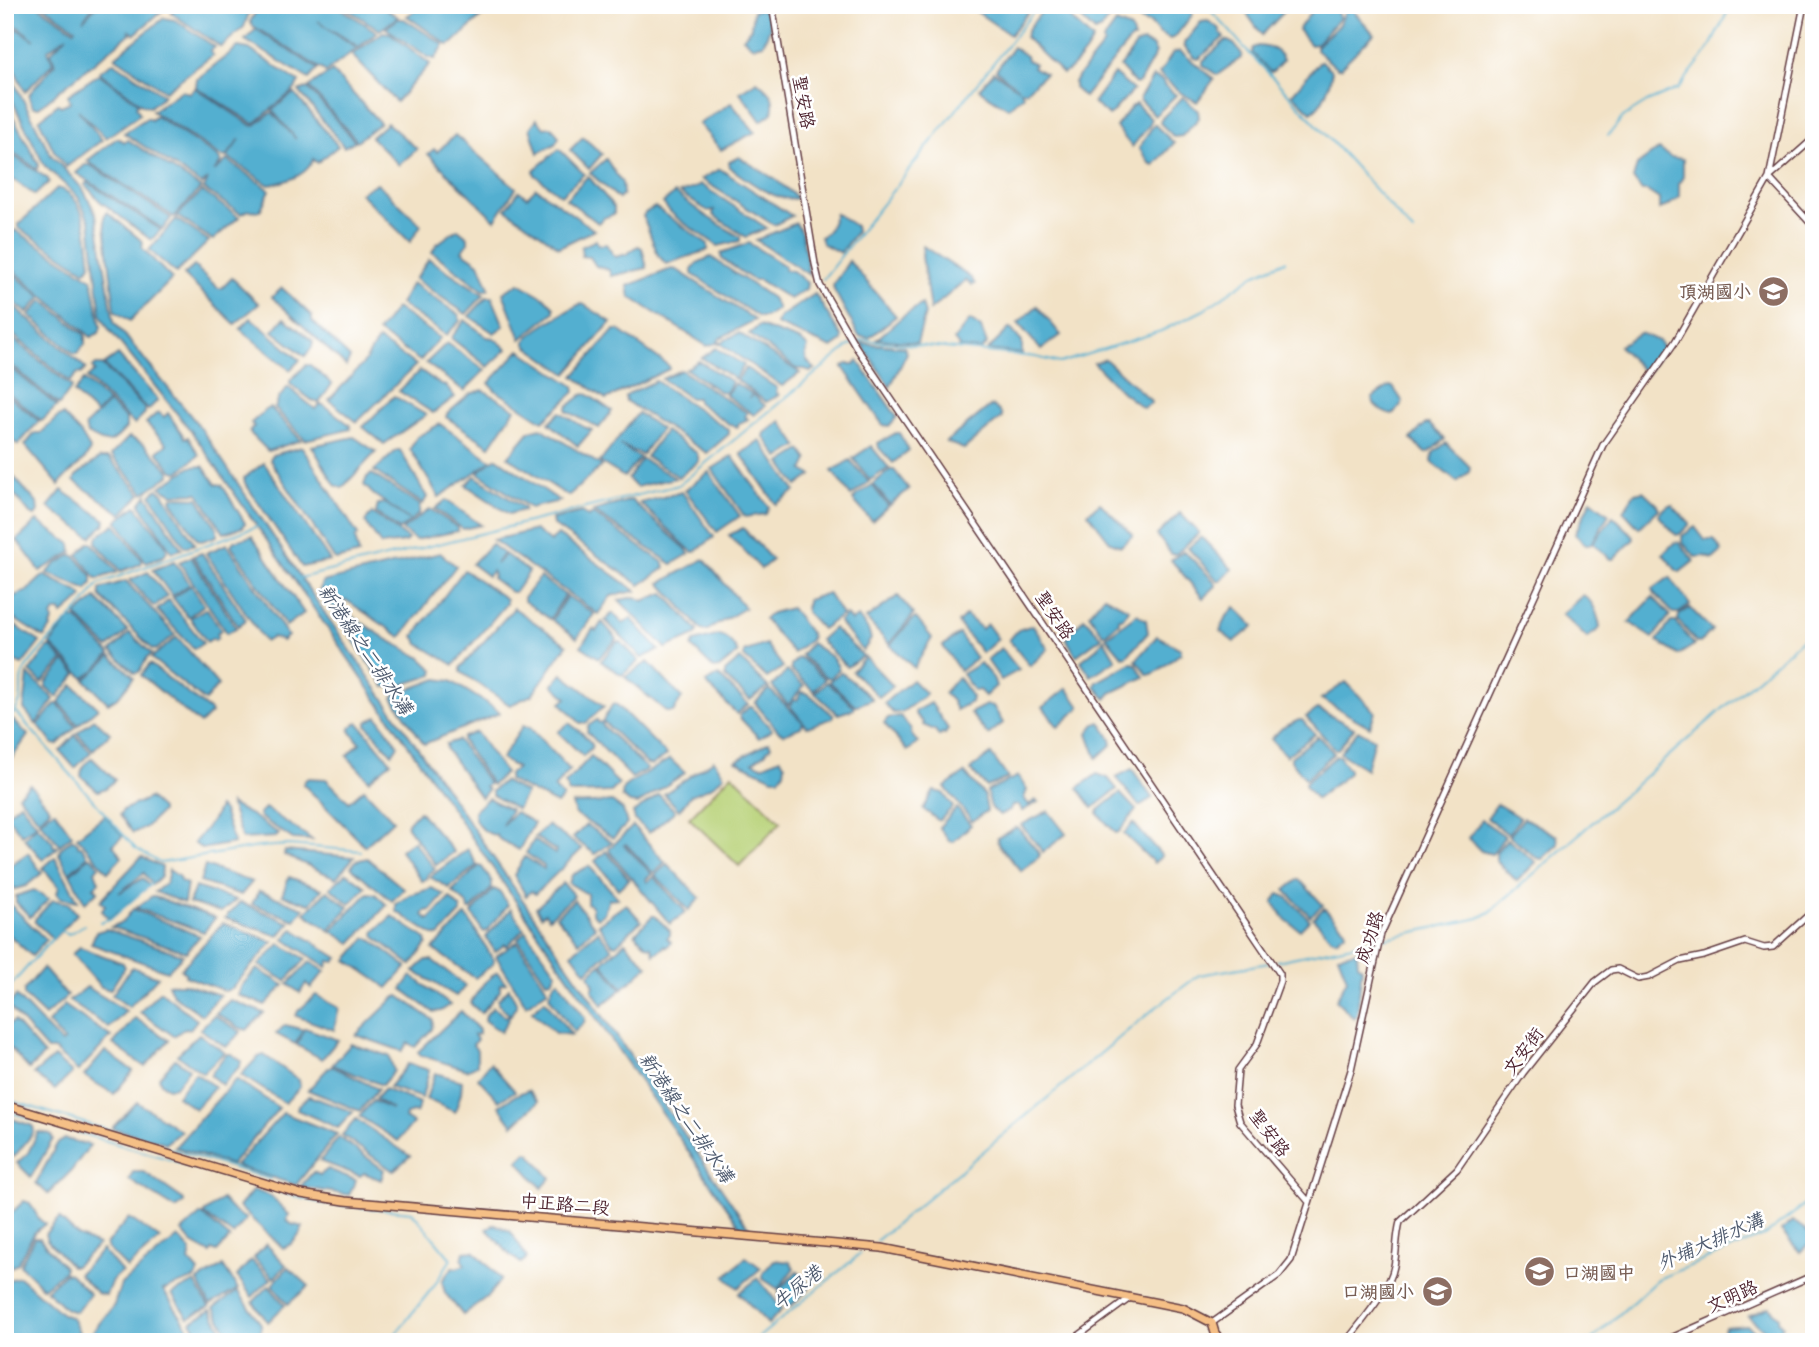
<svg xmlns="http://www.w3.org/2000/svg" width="1819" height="1347" font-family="Delius,'LXGW WenKai TC',sans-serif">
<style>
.green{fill:#b8d278;stroke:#817852;stroke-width:2}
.water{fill:#52afd0;stroke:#4e677e;stroke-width:2}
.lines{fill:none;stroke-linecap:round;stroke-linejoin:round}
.stream{stroke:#52afd0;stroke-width:2}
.minor-casing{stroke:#633c42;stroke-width:8}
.major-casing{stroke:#633c42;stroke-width:10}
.minor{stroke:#fff;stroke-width:5}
.major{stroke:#f5bf86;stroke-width:7}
.labels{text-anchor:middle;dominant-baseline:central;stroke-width:5;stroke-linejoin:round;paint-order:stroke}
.street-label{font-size:18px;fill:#4a1f2b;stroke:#fff}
.education-label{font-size:18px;font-weight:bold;fill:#785e54;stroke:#fff;text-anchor:end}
.water-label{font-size:19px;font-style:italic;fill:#4d596d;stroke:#fff}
</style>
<rect width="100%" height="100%" fill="#fff"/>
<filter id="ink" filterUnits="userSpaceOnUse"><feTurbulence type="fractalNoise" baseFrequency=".0143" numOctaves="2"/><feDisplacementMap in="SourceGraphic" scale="14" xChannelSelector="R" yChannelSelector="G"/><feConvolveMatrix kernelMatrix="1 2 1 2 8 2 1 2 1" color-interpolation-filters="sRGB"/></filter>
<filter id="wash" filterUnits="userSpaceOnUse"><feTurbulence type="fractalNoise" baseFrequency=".00686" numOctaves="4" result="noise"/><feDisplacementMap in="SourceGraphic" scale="28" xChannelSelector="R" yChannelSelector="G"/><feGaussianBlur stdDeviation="1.57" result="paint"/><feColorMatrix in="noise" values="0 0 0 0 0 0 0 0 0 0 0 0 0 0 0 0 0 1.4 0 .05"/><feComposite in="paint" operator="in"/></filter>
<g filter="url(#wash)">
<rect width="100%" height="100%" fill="#f2e2c6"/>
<path class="green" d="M732 774 781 822 739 866 689 818Z"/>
<path class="water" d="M5 5H37L74 30 75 28 42 5H94L83 20 97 5H169L135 34 128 30 131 33 39 107H33L29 98 30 93 55 64 51 52 67 36 48 50 53 63 25 92 5 49V22L35 40 5 17Z
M181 5H252L244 27 221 47 171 13Z
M262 5H336L377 32 359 47 318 21 357 48 326 72 253 26 250 22 258 8Z
M341 5H380L398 17 380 30Z
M423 5H476L483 15 453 43 448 45 407 16Z
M976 5H1034L1010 35 974 10Z
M1047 5 1058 6 1093 40C1085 54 1076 66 1063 74L1025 37 1029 28Z
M1067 5H1116L1117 6 1101 29 1095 32Z
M1134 5H1188L1193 14 1175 37 1170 39 1160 34 1150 23C1140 22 1133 16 1134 5Z
M1249 5H1278L1284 12 1262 35 1245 11Z
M1316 5H1333L1340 18 1316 44 1311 45 1298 30Z
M1349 6 1374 34 1340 68H1337L1316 50V47C1323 37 1335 32 1341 21 1345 14 1343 10 1349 6Z
M761 9 768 14 770 28 763 44 753 46 743 38 751 28 753 11Z
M164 18 175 20 215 47 210 51 213 55 165 91 115 57Z
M398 19H404L444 45 435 59 428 57 386 28Z
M1208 21 1220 29V33L1224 37 1199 59 1195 58 1184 46V43L1201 22Z
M1116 23 1131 29 1134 39H1131L1084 97 1074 88V82L1104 44 1103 41Z
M256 29 318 69 309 79 245 40Z
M383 32 390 33 430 64 396 102 352 55Z
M1226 40 1234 44 1242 54 1241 58 1217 75 1203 65V61Z
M1143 42 1152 46 1156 53 1139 83 1135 84 1120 67 1137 44Z
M1258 46C1270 47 1278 49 1283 60L1272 72 1269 71 1252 53 1253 48Z
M238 47 249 49 299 82 295 89 254 124 196 87 197 79Z
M1013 47 1026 56 1027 60 1035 64 1033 67 1045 74 1026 91 1021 90 1023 96 1008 108 981 91 980 88 994 72 1019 89 996 70Z
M1180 51 1214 79 1197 102 1181 93 1159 74 1173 53Z
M1320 61 1323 62 1332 71C1330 84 1324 105 1311 112L1292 94Z
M114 62 164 95 150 107 143 105 99 72Z
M5 64 51 155 83 189 96 214 114 322 200 427 324 612 751 1231 742 1229 192 432 108 328 101 315 90 222 78 197 44 165 5 86Z
M332 71 380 123 357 141 309 87Z
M99 74 139 103 136 106 140 114 106 138 78 110 102 140 66 167 54 151 39 120 58 104 61 106 70 102 68 95Z
M1114 74 1133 90 1109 116 1093 103Z
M1153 77 1163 81 1164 85 1176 95 1155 116 1140 100V97Z
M757 81C770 92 776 96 772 113L761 121 740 92Z
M195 88 251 125 254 126 272 112 296 139 272 110 294 93 338 146 317 163 313 159C308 176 285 182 269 185L227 157 240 139 226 157 221 156 152 111 181 91 190 93Z
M308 88 355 141 344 147 299 91Z
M1183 97 1198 111 1199 118 1182 136 1174 137 1160 123 1161 119Z
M5 102 39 165 37 169 5 147Z
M731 103 755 132 721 150 699 124Z
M1136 104 1151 119 1150 124 1132 147 1116 127 1131 107Z
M156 116 218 157 221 162 214 172 227 160 270 190 260 211 249 210 241 214 204 189 208 179 202 185 124 133 147 118 151 120Z
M537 119 544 128 552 127 559 137 555 144 538 153 530 128Z
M387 123 417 149 399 165 371 137Z
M1154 124 1174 143 1154 165 1149 163 1139 148Z
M455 135 516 188 495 220 428 154 434 149 437 152Z
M583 137 602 154 589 169 570 150Z
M117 138 125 142 128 140 201 188 174 217 87 161Z
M559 149 584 174 561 195 535 175 534 170Z
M1659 149 1670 157 1683 159V177L1679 183V197L1668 206 1659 209V199L1647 191H1642L1633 179 1637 165Z
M5 150 48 179 49 182 35 195 5 174Z
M739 157 776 180 798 198C777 204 746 179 729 167V162Z
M606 159 622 183 623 194 619 199 590 173Z
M85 165H90L171 218 163 229 76 173Z
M720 169 792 216 774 225 701 179Z
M588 176 614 207V214L603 218 598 223 566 199Z
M87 182 161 230 151 240 100 201 85 185Z
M377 183 421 225 410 242 360 193Z
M700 184 767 228 746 237 713 215 714 210 708 211 680 193 697 187Z
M57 188C87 194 88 241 91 265L85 271 19 228V224Z
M536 188 594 230 559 247 506 209 519 191 527 197Z
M202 191 239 217 213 240 177 216Z
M675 193 706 216 740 237V241L718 246C700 232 676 222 663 203Z
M655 207 708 244V250L666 264 658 255 643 216 645 213Z
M107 212 143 242 142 248 172 279 130 321 115 311 104 217Z
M835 213 855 226 856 232 840 253 822 243 820 237C829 234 833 221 835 213Z
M176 219 209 241 176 273 149 250Z
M796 223 802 234 809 275 756 240Z
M458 229 468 237V243L462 251 479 263 489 288 487 290H483L432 252 437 244Z
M15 230 92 279 101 327 99 333 91 337 5 263V238Z
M596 240 598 245 606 244 615 257 627 254 638 246 642 248 647 268 611 276 609 270 596 266 590 257 582 256 581 247Z
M749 243 785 266 784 270 793 271 807 283 806 289 790 299 759 280H753L722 259 721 253Z
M923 246 971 278 975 284 972 285 966 280 930 310 922 256Z
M711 257 772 298 778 309 765 317H759L692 274V269L697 263Z
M429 259 484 295 466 314 415 279Z
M849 261 896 316 869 338 859 336 834 290 833 285Z
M194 266 218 288H222L232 278 259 304 235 324 184 275Z
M5 267 42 297 27 313 5 295Z
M671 269 677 270 755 320 720 338 717 343 707 346 630 297 628 286Z
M412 283 459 315 460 321 446 335 400 304Z
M519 283 545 298 554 307V312L521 339 503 293Z
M282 288 312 316V321L350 358 346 366 272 297Z
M815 294 842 337V341L832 348 776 324 780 317Z
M487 297H492L504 326 494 333 469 316Z
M5 299 86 368 81 374 78 373 70 382 5 328Z
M43 300 85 335V344L77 354H74L29 315Z
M583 304 611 322 567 374 527 346C526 344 525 342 526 341 527 333 569 310 578 305Z
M922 304 925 314 917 343 877 339 902 317Z
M1037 306 1061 335 1041 350 1018 323Z
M396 308 440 338 420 361 378 332Z
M251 318 300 360 290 370 240 329Z
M284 318 313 341 312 347 305 356 273 331Z
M465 320 487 337 494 338 507 349 488 367 451 338Z
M970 320 981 328 987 344 981 350 960 348 954 340Z
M759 326 801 341 808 347C803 359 806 361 815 369L810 372 805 369H797L749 334Z
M1010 328 1022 342V354L988 350Z
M614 330H619L669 366V369L606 399 574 376Z
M5 332 72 387 59 405 5 360Z
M739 333 800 373 782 386 719 343Z
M1640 333 1659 341 1663 349 1646 375 1619 346Z
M378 340 416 365 357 422 329 400 364 363Z
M447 343 485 370 464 391 426 363Z
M861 343 904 347 907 353 890 387Z
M716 348 744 365 735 379 702 358Z
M520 350 574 386 575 392 543 421 495 390 489 383Z
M118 355 158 400 148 410 104 365Z
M1105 359 1150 400 1151 403 1143 408 1122 392 1094 363Z
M699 361 732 382 726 393 719 391 686 369Z
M858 361 897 417 889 426 883 425 843 367 847 364H855Z
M5 363 57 406 42 421 5 390Z
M95 365H102L145 409V413L134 424 87 378 95 371 92 368Z
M306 365H310L332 384 319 403 313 401 290 384V381Z
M746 368 777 388 776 392 779 395 766 402 737 380Z
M420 370 441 385 446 386 455 397 433 413 399 391Z
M681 370 747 413 745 416 748 419 738 424V427L729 424 697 402V398H690L662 379Z
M84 380 108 402 96 414 74 393Z
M656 381 729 430V434L707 453 626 401 625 397 632 392Z
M735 383 752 394 750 397 754 395 765 406 754 415 727 396 726 394Z
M1390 386 1393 387 1403 402 1393 415C1384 414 1374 407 1372 398Z
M288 387 315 409 321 404 325 406 350 425 351 429 305 440 275 408 279 398Z
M483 390 515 409 490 446 446 417 447 414 470 394Z
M5 393 39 421 18 445 5 434Z
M587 394 612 411 599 428 567 411V407L582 395Z
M394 396 426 415 384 444 363 427Z
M109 403 126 419V428C109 447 109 445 87 434L85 426Z
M993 406 1001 413 1002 417 964 449 946 442 989 407Z
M271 408 301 440 268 451 249 432 254 426 251 423 267 409Z
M158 412 164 417 168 413 185 438 188 437 199 455 179 472 173 471 157 452 167 444 146 423Z
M560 412 584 427 592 430 578 446 549 423Z
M638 413 661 429 642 455 620 445 640 458 624 477 600 462Z
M63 415 81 434 90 449C87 463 66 472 59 485L25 445 35 433H41L58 417Z
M781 421 798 446 779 458 764 437 765 433Z
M440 424 492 461 497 458 560 501 530 508 478 473 490 462 439 497 410 449 417 437Z
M1425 424H1429L1445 439 1429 452 1425 453 1411 439Z
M541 428 602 466 568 496 508 457 530 431Z
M665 431 697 453 699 461 679 477 646 457Z
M896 433H899L909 450 893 463 879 448 878 443Z
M129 437 144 444 170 471V475L144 493 111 455Z
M354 437 376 452 342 488 335 485 312 446Z
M760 440 795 491 776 504 741 454Z
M1446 443 1470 467 1469 472 1457 482 1432 462 1433 453Z
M871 446 889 468 870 480 853 458Z
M302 447 358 535 355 538 359 554 335 560 270 460 272 455Z
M397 450H400L427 497 423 504 374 471Z
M801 450 808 460 803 470 812 475 797 486 781 463Z
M732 456 769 507 766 514 745 517 712 469Z
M100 458H109L141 494 122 514 74 481 76 476Z
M642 459 675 478 636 487 628 479Z
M850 460 869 482 851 496 832 471Z
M264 463 330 561 302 567 245 483 244 478Z
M203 466 216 484 222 485 245 523 243 527 224 533 198 493 173 494 160 487 191 467Z
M5 467 37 503 38 512 35 516 30 514 5 483Z
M890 470H894L909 489 890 505 873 484Z
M709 472 740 516 717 532 685 490Z
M372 474 420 505 419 514 399 530 376 513 378 504 385 503 409 520 373 494 364 485 367 477Z
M475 476 524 508V510L509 514 466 485Z
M872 485 888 506 872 521 853 500 856 496Z
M157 489 163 493 195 544 185 547 151 495Z
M62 490 105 520 104 525 91 537 48 507Z
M1643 491 1658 505 1659 509 1639 528 1623 511 1635 493Z
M682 492 714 537 695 552H692L640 503Z
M147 495V496L182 549 172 552 140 504Z
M173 497 198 498 217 528V536L202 541 197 539 172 502 171 498Z
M446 500 481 525 463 529 435 509Z
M631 500 686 549 689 554 672 564 593 511Z
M1591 500 1609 514 1592 543 1586 545 1575 534Z
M1100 503 1133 535 1121 546 1110 542 1088 513Z
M1669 505H1672L1690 524 1680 534 1676 535 1659 516 1660 512Z
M136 506 165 544 167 550 164 556 146 562 117 521Z
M430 509 458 528V531L415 540 402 530Z
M582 512 588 517 593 514 664 563 665 568 640 585 553 525 552 519Z
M372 513 408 539 405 542 381 545 365 522Z
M1180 513 1199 533 1176 554H1171L1157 535Z
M1613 516 1633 535 1634 539 1614 559H1610L1593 543Z
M37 521 71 544 72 552 40 571 17 540Z
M115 524 142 560 141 564 121 571 96 543 98 536Z
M1695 527 1705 540H1714L1722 551 1713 559 1705 556 1695 557 1682 542V536Z
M743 528 772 560 761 569 729 535Z
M535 530 550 542 558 535 636 591 611 596 598 614 493 540Z
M252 536 304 613 286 626 231 545 234 541Z
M1201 537 1232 569 1220 581 1217 580 1188 548Z
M1679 542 1694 561 1680 572 1676 570 1663 554 1674 543Z
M89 543H92L118 572 97 579 78 555Z
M227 544 288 636 282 641 273 637 265 642 206 553Z
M491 544 503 553 496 564 505 554 529 572 515 592H511L492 578 494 575 492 571 488 576 472 564Z
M1184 551 1215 582 1216 586 1203 598 1171 560Z
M202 553 246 620 238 626 193 556Z
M440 553 456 566 401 637 346 600 334 608 319 593 322 582Z
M72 555 76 557 92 576V583L87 590 47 573 56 564Z
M191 557 236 628 227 633 179 562Z
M704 559 745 608 706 631 702 630 660 583Z
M174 561 190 584 172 596 153 570Z
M464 570 506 599V604L454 665 419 644 414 636Z
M148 572 167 596 156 606 152 605 130 580Z
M44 575 80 593 83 597 62 615 61 611H55L52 617 53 622 50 626 51 628 44 638 5 613V600L27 591Z
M540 577 565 595 550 619 524 601V597Z
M1670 577 1690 605 1679 613H1673L1655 594 1653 589Z
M126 581 175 635 156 650 152 649 100 596V589Z
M191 585 204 605 188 617 173 598Z
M664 593 698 631 696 635 666 648 619 600 636 597 643 601Z
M828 593 842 615 822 629 806 612 807 600Z
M1583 595C1593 601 1598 615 1600 628L1587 638 1562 614Z
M567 596 594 614 577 638 552 620Z
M898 596 914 614 889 644 866 619Z
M1104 596 1129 609 1123 618H1119V622L1106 634H1103L1089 614Z
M1653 597 1670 615 1653 638 1629 622Z
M96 598 128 631 108 648 76 615Z
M169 600 203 643 194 649 157 610Z
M1235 607 1254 626 1234 642 1220 631 1227 616Z
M514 608 567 645 532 695 510 705 461 672V667Z
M791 608 811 635 810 640 793 653 764 619 772 613Z
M1690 608 1712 630 1700 643 1696 642 1678 620 1679 615Z
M205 609H207L221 630 217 633 218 637 215 640 213 638 207 642 190 618Z
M613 613 623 624 631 618 659 650 642 658 605 620Z
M349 614 388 640 420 657 434 670 433 675 396 687H385L338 617Z
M1137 614 1146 620 1148 633 1127 656 1123 657 1106 637Z
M846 615 851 621 858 617 868 630 871 639 863 651 839 622Z
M966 615 982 629 987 624 998 639 982 653 958 623Z
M71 618 77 619 110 654 95 671 84 678 50 644Z
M916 618 932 638 914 668 890 645 912 620Z
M1084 618 1102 637 1076 656 1066 638Z
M5 619 40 642 22 665 17 663 5 652Z
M602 622 617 639 599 658 581 646 593 629 596 631Z
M1671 622H1676L1694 645 1678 655 1657 641Z
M1033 625 1048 649 1030 666 1009 640 1018 630Z
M833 628 863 656 847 667 820 640Z
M130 633 152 654 147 658 139 672 135 673 111 651Z
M959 634 976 658 960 671 943 646Z
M719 635C728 637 734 645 738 653L719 668 714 669 692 647 694 642Z
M1157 636 1181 649V653L1155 673 1148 675 1136 660Z
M177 637 218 685 205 701 151 658Z
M1104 639 1116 660 1091 676 1081 661 1097 648Z
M617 642H621L639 661 622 675 601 661Z
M811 643C822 651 834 656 839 669L830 678 826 677 801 655Z
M766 644 783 667 767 678 744 657V652Z
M51 647 63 660 42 683 30 671 48 648Z
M1001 648 1019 670 1001 680 987 660Z
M111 656 134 677 119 696 108 703 85 680Z
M865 657 893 686 879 697 852 671Z
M798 658H801L825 679 814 691 791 670V665Z
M740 659 768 687 750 700 725 677V672Z
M65 661 77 674 57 697 46 687V683Z
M648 662 682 698 673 712H667L625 677Z
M980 663 993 678 996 686 985 696 979 690 974 691 962 674Z
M1131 663 1136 664 1144 677 1111 693 1106 699 1095 687 1097 682Z
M150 664 209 710 211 713 200 724 141 675Z
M787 671 804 686 788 705 772 686Z
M841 672 868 695 872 699 856 706 829 681Z
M28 674 54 699 36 724 24 709Z
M562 674 604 706 586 723H580L561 703 567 698 553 685Z
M718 675 748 704 737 714 706 683Z
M958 677 972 697 971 702 956 710 952 701 944 693Z
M437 679 451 681 494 708 500 713 424 744 393 698 396 694Z
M912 680 925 693 924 696 902 712 893 713 884 703Z
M827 682 854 706V709L838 714 815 693Z
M1346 682 1375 712 1370 727 1321 699Z
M73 685 98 708 78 725 59 702Z
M1067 688 1080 707 1058 727 1043 707Z
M769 689 803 722 801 727 784 734 778 731 755 703Z
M802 692 809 694 833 715V718L807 727 790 706 794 700H797Z
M931 703 948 729 945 734 942 733 939 736 935 730 923 725V722L915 714V711Z
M55 704H58L76 727 57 745 53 744 38 725Z
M613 704 617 705 667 755 652 765 647 764 604 722 602 725 647 769 632 778 587 732 588 726 597 720 599 723 602 722Z
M986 705 993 706 1003 723 988 735 970 713Z
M749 707H752L772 730 759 738 740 718V715Z
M1318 709 1354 728 1338 749H1335L1306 717Z
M377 716 398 745 392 754 367 725V722Z
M900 716 911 729V734L918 743 907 751 884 723 888 718Z
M94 719 110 733 93 750 77 733Z
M13 720 28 735 12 758 5 752V729Z
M1299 720H1302L1315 734 1286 756 1271 739 1282 728Z
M358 722 391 762 369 780 347 756 360 743 350 731 351 727Z
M1100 722 1111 739 1112 744 1097 758 1088 733 1095 724Z
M569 723 582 733 592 744 591 748 583 756 558 732Z
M523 726 530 728 570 770 554 788 563 797 557 804 508 780 509 774 517 768 501 759Z
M1358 730 1374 739 1366 769 1340 753Z
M476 732 505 773 492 785 462 740 463 737Z
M75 735 91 752 75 768 60 751Z
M1318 736 1334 753 1306 779 1291 761V757Z
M458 740 489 784 485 786 488 790 481 798 447 750 446 744Z
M769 742 771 746 765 753 753 762 762 766 780 758 785 764 784 772 779 778H773L736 761Z
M991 754 1008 778 987 787 971 771 972 768Z
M591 756 619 784 611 792 569 793 565 784Z
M1336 756H1339L1349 770V773L1316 799 1305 785V783Z
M92 758 115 780 106 788 98 791 81 776C81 768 85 763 92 758Z
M670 759 685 773 638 804 630 803 622 797 623 788 628 784Z
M714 760 724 776 711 787 691 795 679 810 664 794Z
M1132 769 1152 798 1139 806 1116 777Z
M965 773 984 795 987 811 972 821 945 787Z
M1097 774 1108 778 1117 789 1093 808 1078 788Z
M1018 776 1027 790 1024 798 1029 805 1035 800 1038 802 1022 811 1019 805H1012L1009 811 1000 815 991 808 987 791Z
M307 778 326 779 349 802 364 789 393 820 365 846 303 784Z
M503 781 526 793 517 809 492 795V791Z
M30 784 50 809 39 820 18 795Z
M934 791 943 793 953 807 939 821 923 809Z
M1120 793 1136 810 1119 832 1116 833 1098 814 1099 810Z
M659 795 675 811 649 833 635 820 633 813Z
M149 798 161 809V812L146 827 133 833 120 815 123 810Z
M488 798 511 810 502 825 515 812 534 823 519 850 498 838 496 835C486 834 473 824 474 811Z
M612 802 623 810 627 824 613 838 575 814 572 804Z
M20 803 37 824 22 835 6 815Z
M230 804 251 815 279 834 276 837 242 839Z
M1497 804 1520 818 1508 834 1487 818Z
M219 807 223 811 234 843 202 849 194 843 214 818Z
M265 808 307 836 312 840 293 839 260 817 259 814Z
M957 808 971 825 953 842 949 841 939 827Z
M55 811 72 835 60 845 40 822 49 813Z
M419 811 454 852 436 865 406 825Z
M1048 811 1066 834 1043 852 1021 825Z
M105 815 123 836 113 845 122 857 108 872 77 837Z
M1524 818 1557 836 1558 844 1542 859 1537 858 1509 836Z
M1482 820 1505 836 1492 854 1481 851 1468 838Z
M1133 823 1162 856 1154 863 1124 834Z
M547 825 582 849 535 894 531 891 526 896 514 875 525 857 544 869V866L526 853 534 840 555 854 556 851 535 837Z
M586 825 612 842 595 854 573 838Z
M37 826 53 842V846L58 847 43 860 24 838Z
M633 826 665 862 655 872 651 871 626 844 624 845 652 874 646 879 647 882 654 877 686 912 670 924 610 852 609 849Z
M1017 827 1040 854 1039 857 1021 871 998 844 997 838Z
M72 839 78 843V846H81L88 856 69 873 59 854 60 849Z
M1507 839 1536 862 1517 881 1496 861V852Z
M413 841 435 869 427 875V879L422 881 400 850Z
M468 849 477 865 449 888 430 877Z
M285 851 354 857 336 878 284 855Z
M606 851 629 879 618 889 595 861Z
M28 853 42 873 26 886 15 889 5 877V869Z
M55 857 78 901 61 898 57 893 59 887 43 868Z
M91 857 99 866 95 871 99 882 94 887 98 891 85 903 70 874 88 858Z
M141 857 162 867 161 877 152 885 144 873 119 893 143 878 149 886 109 919 102 911 105 905 100 901Z
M367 858 404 889 392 901 351 867 356 861Z
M667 864 700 898 689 910 655 875Z
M205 866 252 882 241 895 200 882Z
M479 866 482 867 492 882V888L471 910H469L468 905 452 891Z
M589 866 618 898 609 899 604 913 597 918 592 913V907L587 903V894L569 883 572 875Z
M169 870 178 876 181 882 187 884 184 903 155 892 166 883Z
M347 873 366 887 350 904 330 888Z
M289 877 322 889 310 904 282 895Z
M1299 879 1323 905 1310 916 1285 890Z
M563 883 574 896 549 918 545 913 541 916 536 908Z
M195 887 236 900 221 912 189 903Z
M432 888 444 895 431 910 426 911 423 915 429 920 450 898 461 909V913L439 936 433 935 396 911V904L410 895Z
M494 889 500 892 508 905 487 931 483 932 472 913Z
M34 890 49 899 30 917 16 902V896Z
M259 891 304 908 295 920 252 904Z
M327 891 349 907 329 930 305 913Z
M368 893 375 894 387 905 351 943 331 931Z
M1279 894 1287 897 1310 920 1300 930 1286 920 1273 902Z
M152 896 215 918 204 932 136 908Z
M53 900 68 903 77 914 53 939 35 922V919Z
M574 900 595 927 579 942 556 916Z
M7 901 46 940 32 956 5 931Z
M240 902 290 923 279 936 225 918Z
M626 904 641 921 616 945 612 944 598 924Z
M1324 908 1345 929 1346 932 1336 940 1331 938 1313 918Z
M133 909 200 936 186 952 111 927 123 922Z
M511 909 524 929 507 946 505 944 495 952 486 937Z
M466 915 494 960 493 964 475 978 433 949Z
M392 916 426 939 427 944 411 965 375 937 374 932Z
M652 916H655L670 931V935L667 938 671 942 667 947 664 945 663 948 654 954 652 947 646 945 635 934Z
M223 923 273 942 231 989 225 991 185 976 186 974 181 969Z
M106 929 183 955 167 971 91 944 96 932Z
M293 929 338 958 335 962 329 961 327 967 284 939Z
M526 931 556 972 552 980 546 981 518 939Z
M598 931 612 949 586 972 572 953Z
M366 938H369L407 967 388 988 347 960Z
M517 942 548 990 526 1005 496 956Z
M625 942 648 966 623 988 602 963Z
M280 944 306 959 286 981 259 965Z
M80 947 123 963 125 967 110 990 101 987 72 954Z
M1357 951 1358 964 1362 968 1357 1015 1354 1018 1336 1000 1347 979 1338 955Z
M426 960H432L466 986 456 996 414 971Z
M310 962 325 971 311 988 306 983 300 993 288 984Z
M601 964 622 989 602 1005 592 990 594 986 589 974Z
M132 967 158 977 129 1007 112 995Z
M43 968 67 996 45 1016 24 996V990Z
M257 969 284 985 265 1005 238 995 242 985Z
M497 972 506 983 500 984V991L481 1013 470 1003 484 983Z
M412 976 450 1005 441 1011 433 1012 402 989Z
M558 980 585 1018 584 1023 574 1032 549 996 553 985Z
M168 984H184L220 995 202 1015 173 995Z
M87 987 126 1011 109 1028 69 1001Z
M509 988 517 1004 501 1032 485 1021 486 1015 493 1007 506 1017 509 1014 498 1004V1000Z
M160 991 197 1020 190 1029 185 1028 174 1036 140 1012Z
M316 995 339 1008 334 1030 296 1016 298 1011Z
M16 996 61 1043 64 1041 48 1023 64 1005 111 1037 78 1071 54 1050H47L8 1006Z
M399 996 433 1020 432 1029 415 1047 408 1043 402 1051 356 1035 394 998Z
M230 1000 264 1013 247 1030 240 1028 216 1013Z
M545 1000 572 1035 555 1033 532 1011Z
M461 1011 479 1030V1034L474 1035 477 1039 473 1045 477 1050V1065L467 1070 420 1055 418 1052Z
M214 1015 241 1032 226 1047 200 1029Z
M135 1018 169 1040 145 1067 113 1044Z
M5 1019 10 1024 14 1021 44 1055 29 1069 5 1042Z
M285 1025 304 1030 305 1028 338 1040 322 1059 297 1045 303 1032 295 1044 276 1034Z
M199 1034 224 1052 203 1073 177 1055Z
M351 1044 389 1056 394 1071 382 1085 332 1065Z
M105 1051 133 1071 114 1094 84 1076Z
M226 1054H231L241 1061 240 1066 222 1085 210 1075Z
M264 1055 299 1080 300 1087 285 1103 241 1075 258 1057Z
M54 1057 72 1073 55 1090 34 1074Z
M175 1059 189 1069 175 1087 168 1088 161 1083 159 1077Z
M490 1063 515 1091 499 1101 478 1078Z
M408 1064 429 1070 422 1098 389 1087Z
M329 1067H334L378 1089 360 1111 308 1090Z
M195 1073 215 1087 195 1109 177 1096Z
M435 1073 462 1081 461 1093 455 1112 426 1099Z
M236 1079 279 1108 231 1165 175 1147Z
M384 1089 420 1103 416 1113 412 1112 406 1115 405 1118 413 1123 398 1141 359 1116 373 1101 392 1109 375 1099Z
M528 1090 538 1102 513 1125 499 1106 516 1095Z
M309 1096 353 1112 338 1128 297 1110 298 1105Z
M137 1102 181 1131 166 1143 112 1128Z
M283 1113 337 1134 296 1185 235 1166Z
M6 1117 33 1126 34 1132 14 1157 7 1149Z
M356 1119 410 1156 393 1171 342 1135Z
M38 1132 50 1134 53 1139 31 1177 17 1163 28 1153Z
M339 1137 384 1170 381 1180 364 1173 360 1176 320 1161Z
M65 1139 90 1145 71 1171 48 1194 36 1183 57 1144Z
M527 1152 530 1153 551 1178 542 1188 518 1161Z
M328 1169 356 1180 349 1195 300 1187 313 1172 320 1175Z
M133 1172H144L184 1200V1203L176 1209 129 1180Z
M253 1190 271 1196 289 1215 287 1220 291 1224 303 1227C299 1237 293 1245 283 1248L239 1207Z
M222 1199 233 1211 246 1219 233 1235 203 1214Z
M24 1201 30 1203 39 1219 45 1224 34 1233 18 1263 5 1271V1219Z
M201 1214 230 1238 217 1252 212 1250 210 1253 192 1243 182 1231Z
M59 1218 79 1237 98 1245 75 1266H71L47 1240 45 1234Z
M129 1218 160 1239 127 1268 108 1249 106 1244Z
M1793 1221 1814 1236V1239L1800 1252 1781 1231Z
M495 1224 511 1232 527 1258 521 1263 510 1255 487 1229Z
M178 1237 191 1251 189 1261 199 1272 196 1278 163 1290 198 1342H94L91 1334 114 1305 121 1284Z
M34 1238H39L64 1267V1271L43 1288 20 1265Z
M266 1244 286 1265 274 1278 254 1258Z
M102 1250 122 1272 112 1280 106 1295 97 1293 78 1274Z
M474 1251 501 1279 489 1295 463 1315 445 1293 442 1281 453 1267 456 1268 465 1265 462 1260 464 1252Z
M746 1257 761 1268 738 1288 725 1277Z
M251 1260 271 1279 252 1297 237 1276Z
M774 1260 790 1262 794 1268 778 1289 763 1279V1273Z
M223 1266 238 1289 210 1305 198 1281Z
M288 1267 309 1286 288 1304 272 1285Z
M797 1271 808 1282 809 1289 791 1306 785 1305 779 1297V1290Z
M65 1273 70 1274 90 1294 76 1312 66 1309 46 1290Z
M19 1277 62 1314 72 1318 84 1342H5V1281Z
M758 1278 782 1309 768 1324 739 1293Z
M195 1282 209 1307 188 1318 172 1294Z
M269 1286 285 1305 268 1322 253 1302Z
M238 1291 261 1324V1330L254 1342H233L214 1308Z
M1769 1307 1779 1317 1778 1321 1783 1326 1772 1337 1748 1316Z
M211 1310 223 1331 204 1342 191 1322Z
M1747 1325 1761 1338 1758 1342H1729L1722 1335 1725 1327Z"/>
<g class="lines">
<path class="stream" d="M1204 5C1222 20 1236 39 1252 56 1308 113 1360 173 1413 232
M1608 136 1623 117 1647 102 1678 89 1709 49 1731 5
M823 279 1039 5
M300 578 679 485 849 346 864 340 1036 357 1060 363 1161 331 1204 310 1254 275 1285 261
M16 712 135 848 160 863 259 847 289 845 361 851
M5 722C33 697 13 686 26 668 47 638 79 615 98 584L258 526
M100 922 112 918 151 884
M1382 939 1479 918 1490 912 1814 629
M1277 961 1376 940
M5 992 60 930 69 934 84 925
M5 1099 270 1179
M5 1111 304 1199 326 1204 412 1212 451 1259 434 1286 389 1342
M876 1241 1155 1008 1199 975 1269 963
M753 1342 860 1254
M1589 1342 1658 1279 1765 1235 1814 1198"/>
</g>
</g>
<g filter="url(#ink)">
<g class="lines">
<defs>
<path id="minor" d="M772 5 815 264 820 285 856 347 1280 974V981L1257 1044 1238 1070 1235 1105 1240 1122 1309 1202
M1814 138 1769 178 1814 227
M1212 1323 1279 1275 1291 1260 1351 1070 1381 934 1603 445 1675 342 1769 178 1804 5
M1070 1342 1130 1298
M1346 1342C1361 1322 1390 1290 1394 1266 1397 1251 1396 1237 1400 1222L1457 1169 1523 1073 1595 982 1611 970 1618 969 1638 979 1649 977 1680 961 1704 956 1745 942 1764 948 1773 947 1814 910
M1662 1342 1814 1275"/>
<path id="major" d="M5 1105 301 1194 345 1201 882 1248 1183 1308 1212 1323 1215 1333 1223 1342"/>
</defs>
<use href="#minor" class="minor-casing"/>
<use href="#major" class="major-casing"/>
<use href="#minor" class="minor"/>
<use href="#major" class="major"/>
</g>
</g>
<defs>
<symbol id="school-disc" viewBox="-11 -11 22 22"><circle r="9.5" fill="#8d6e63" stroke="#fff"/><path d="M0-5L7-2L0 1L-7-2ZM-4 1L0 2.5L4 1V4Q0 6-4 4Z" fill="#fff"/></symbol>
</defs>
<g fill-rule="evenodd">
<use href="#school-disc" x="1756" y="274" width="35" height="35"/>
<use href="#school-disc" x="1522" y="1254" width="35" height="35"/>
<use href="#school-disc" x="1420" y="1274" width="35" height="35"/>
</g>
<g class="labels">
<g class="street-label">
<text transform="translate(804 102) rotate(80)">聖安路</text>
<text transform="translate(1055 615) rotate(56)">聖安路</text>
<text transform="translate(1369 937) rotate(-72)">成功路</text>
<text transform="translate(1523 1051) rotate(-53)">文安街</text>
<text transform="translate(1270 1133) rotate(53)">聖安路</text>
<text transform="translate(565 1204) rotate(5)">中正路二段</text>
<text transform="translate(1732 1296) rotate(-24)">文明路</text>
</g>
<g class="education-label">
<text x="1751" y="291">頂湖國小</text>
<text x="1563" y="1272" text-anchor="start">口湖國中</text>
<text x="1414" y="1291">口湖國小</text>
</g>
<g class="water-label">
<text transform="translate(366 649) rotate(56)">新港線之二排水溝</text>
<text transform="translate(687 1117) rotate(56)">新港線之二排水溝</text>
<text transform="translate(1710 1241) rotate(-24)">外埔大排水溝</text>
<text transform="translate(797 1287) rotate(-39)">牛尿港</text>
</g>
</g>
<rect width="1819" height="1347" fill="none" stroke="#fff" stroke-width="28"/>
</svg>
